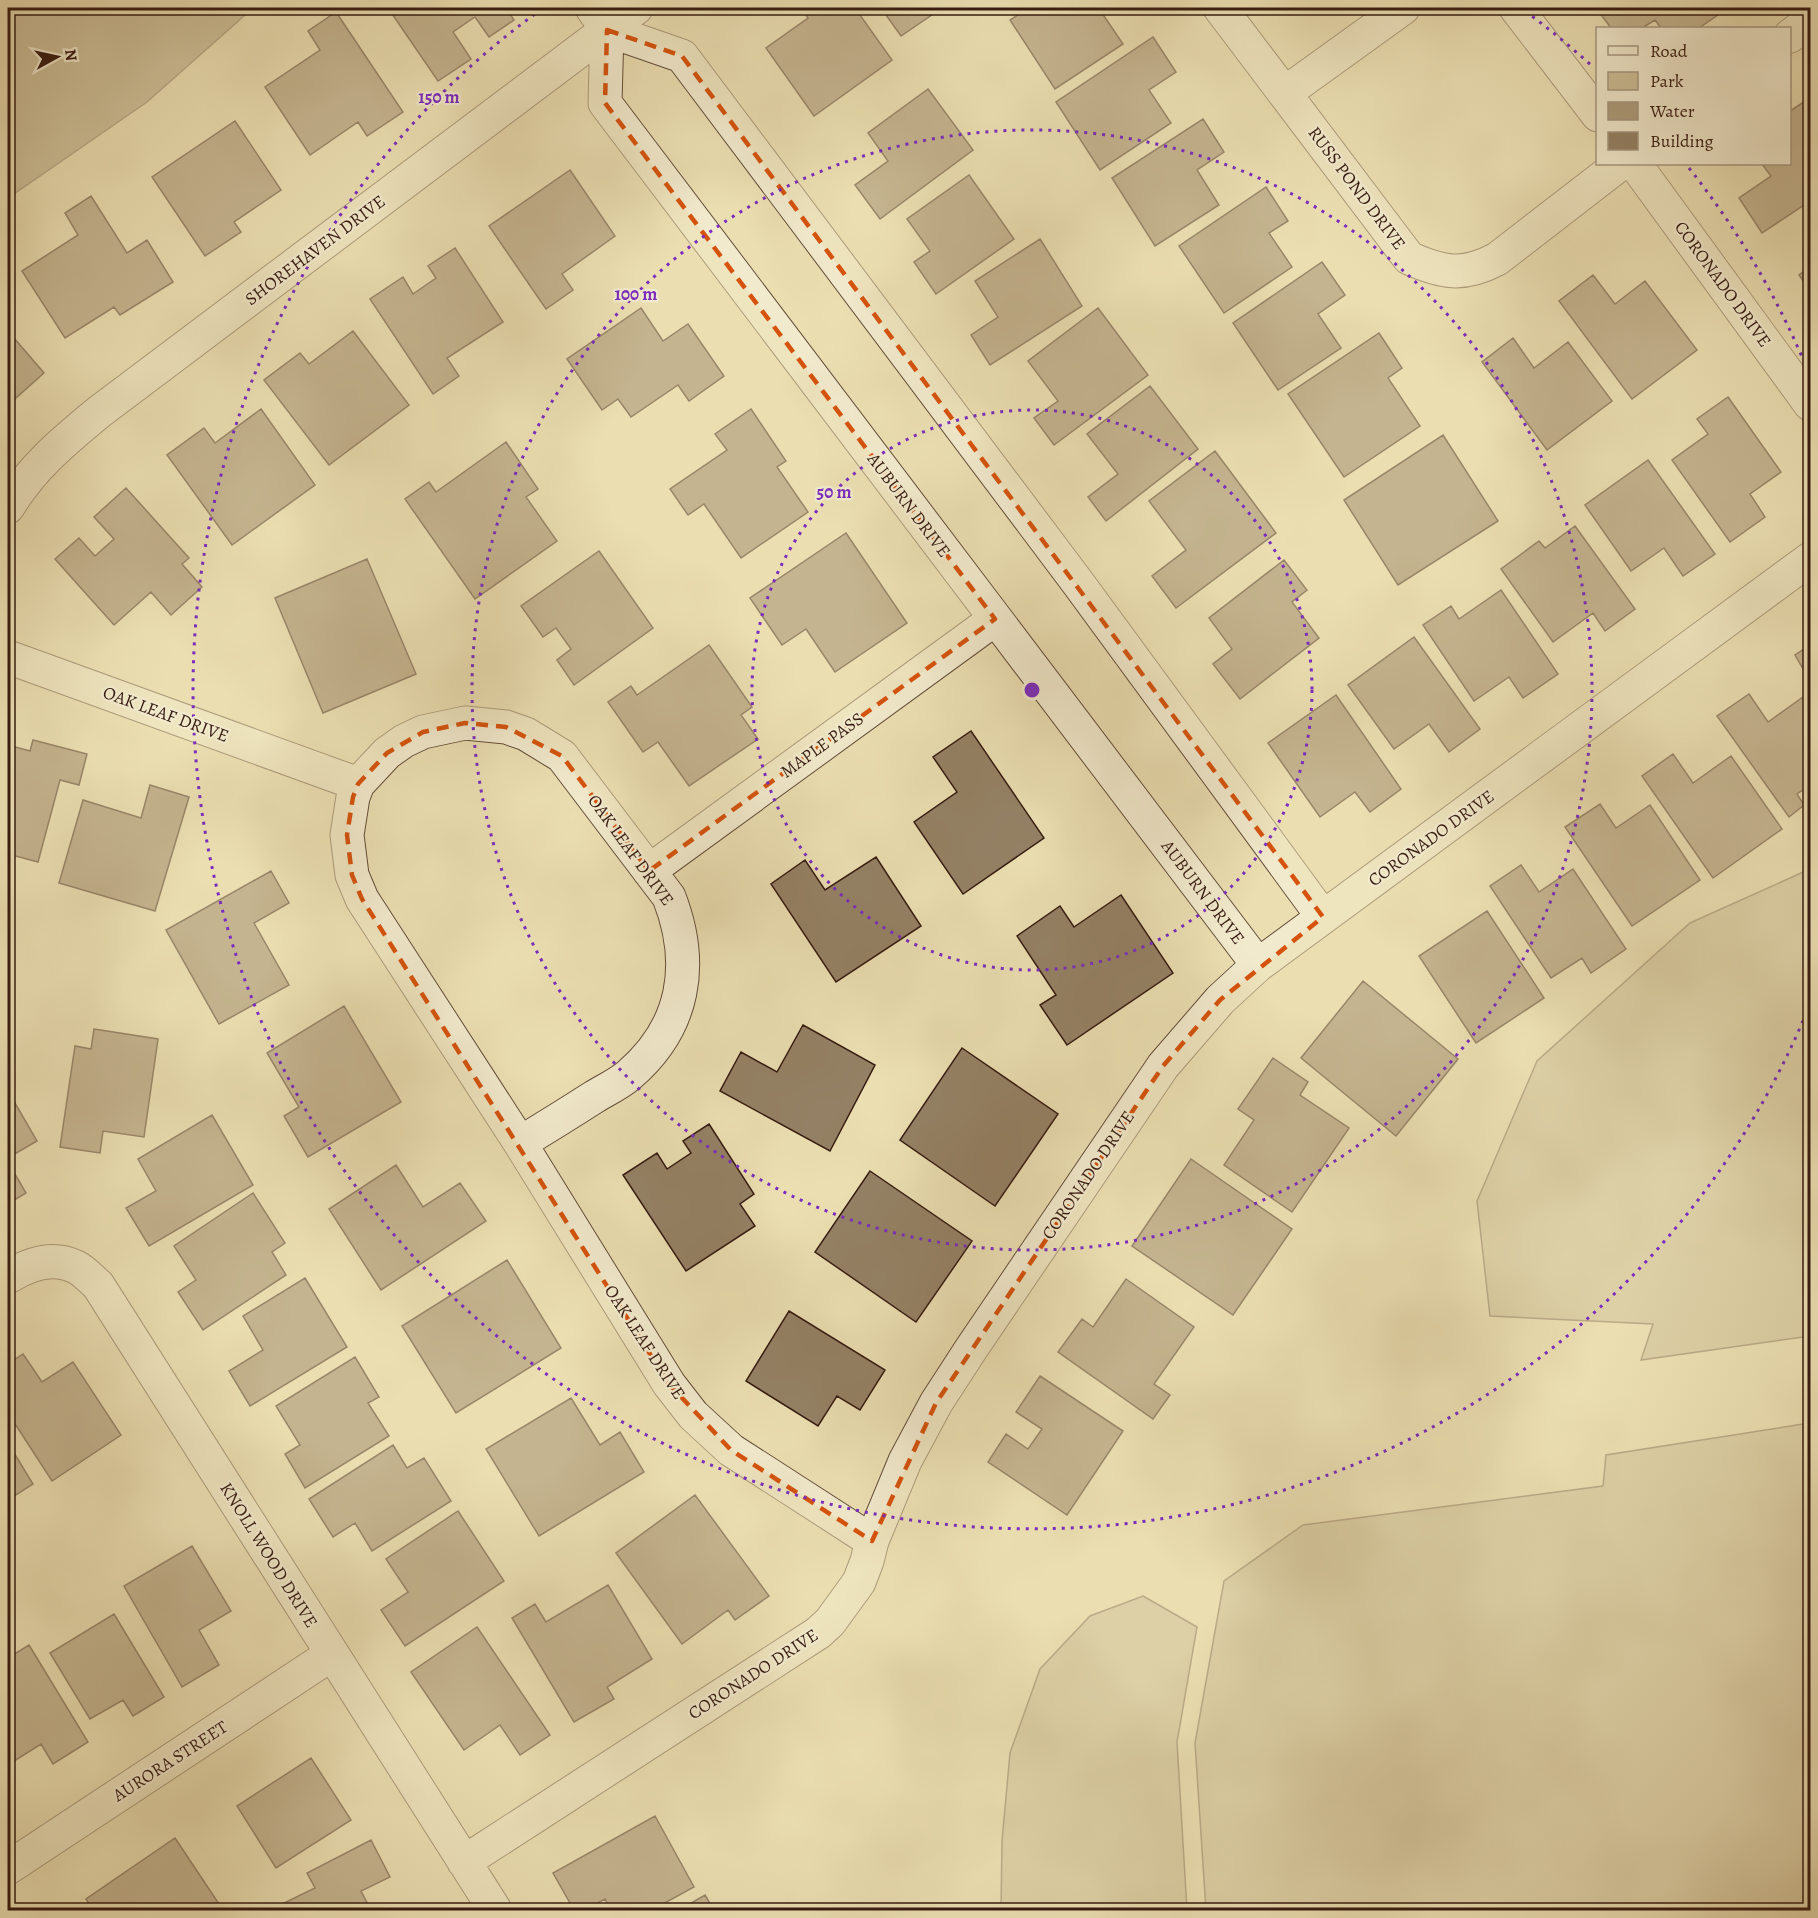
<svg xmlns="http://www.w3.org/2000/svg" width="1818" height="1918" font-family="Alegreya,serif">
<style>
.green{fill:#ccbe97;stroke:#816d54;stroke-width:1.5}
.water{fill:#ad9d7c;stroke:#7d6952;stroke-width:1.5}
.building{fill:#948165;stroke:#361c12;stroke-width:1.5}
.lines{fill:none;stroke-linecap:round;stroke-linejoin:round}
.street-casing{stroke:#634d3a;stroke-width:35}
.street{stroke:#f2eacd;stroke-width:33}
.marked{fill:none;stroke:#d6530d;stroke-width:4.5;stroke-dasharray:12 8;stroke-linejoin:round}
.ring{fill:none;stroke:#7b2cbf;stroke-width:3;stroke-dasharray:3 6}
.labels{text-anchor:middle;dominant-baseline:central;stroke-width:4.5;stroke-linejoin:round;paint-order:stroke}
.street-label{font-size:18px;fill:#361c12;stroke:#f2eacd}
.centre{fill:#7b2cbf;stroke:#f2eacd;stroke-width:3}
.ring-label{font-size:18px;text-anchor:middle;font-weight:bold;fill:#7b2cbf;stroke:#f2eacd;stroke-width:4.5;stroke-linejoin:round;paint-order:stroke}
</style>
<rect width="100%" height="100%" fill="#ebdfb2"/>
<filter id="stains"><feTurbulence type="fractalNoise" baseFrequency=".00333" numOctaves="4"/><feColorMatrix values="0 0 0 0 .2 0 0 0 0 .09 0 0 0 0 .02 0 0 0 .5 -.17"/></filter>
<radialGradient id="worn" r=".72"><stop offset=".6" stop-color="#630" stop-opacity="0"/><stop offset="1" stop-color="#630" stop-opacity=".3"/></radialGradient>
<path class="green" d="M1810 869V1336L1641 1360 1653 1324 1490 1316 1477 1201 1537 1061 1690 923Z
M1810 1423V1910H1206L1195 1743 1224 1581 1303 1525 1603 1486 1606 1455Z
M1143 1596 1197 1627 1177 1742 1187 1910H1001L1002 1841 1010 1753 1040 1669 1090 1616Z"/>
<path class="water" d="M8 8H253L147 102 8 198Z"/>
<path class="building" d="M388 8H506L514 20 489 37 475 17 453 32 471 59 438 81Z
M801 8H855L892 60 814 116 766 48 808 18Z
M881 8H942L901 36Z
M1029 8H1104L1100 10 1123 44 1055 89 1010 20Z
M1596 8H1728L1699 28H1661L1655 20 1642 28H1611Z
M336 12 403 112 367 136 358 122 310 155 265 87 320 50 308 31Z
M1153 37 1176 72 1149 90 1171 123 1100 170 1056 102Z
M928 89 973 150 880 219 855 185 888 161 868 133Z
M1810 98V201L1762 233 1739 198 1771 176 1762 164H1790V111Z
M1203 119 1224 152 1197 170 1219 205 1155 246 1112 178Z
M235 121 281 190 234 222 241 232 205 256 152 177Z
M570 170 615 236 562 274 573 290 546 309 489 226Z
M969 175 1014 239 936 294 914 262 930 251 907 219Z
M1266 187 1288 221 1269 233 1292 267 1224 313 1179 246Z
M91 196 127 253 147 240 173 282 120 315 114 307 65 338 22 271 78 235 65 213Z
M1810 216V231L1804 220Z
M1040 239 1082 306 990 365 971 335 998 317 975 281Z
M455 248 503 322 447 358 459 376 433 394 370 299 403 277 413 294 436 278 428 266Z
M1322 262 1345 295 1318 314 1341 348 1278 390 1233 323Z
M1810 267V291L1799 275Z
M1593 275 1615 304 1645 281 1697 350 1632 399 1559 301Z
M641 308 663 341 688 324 724 376 689 401 678 385 631 417 618 399 602 410 567 359Z
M1098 308 1148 375 1054 445 1034 418 1058 401 1028 361Z
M8 331 44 373 8 405Z
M353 331 409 405 329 465 264 380 300 353 309 364Z
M1379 333 1402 368 1388 378 1420 426 1344 477 1288 394Z
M1513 338 1534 368 1568 342 1612 401 1547 450 1482 362Z
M1150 386 1198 449 1106 521 1088 497 1118 474 1087 434Z
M1728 397 1781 472 1750 494 1765 517 1730 542 1672 460 1708 434 1697 419Z
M261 409 315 485 232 545 167 455 204 428 215 443Z
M751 409 786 461 777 467 808 512 741 558 704 504 688 515 670 489 727 450 715 434Z
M1443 435 1498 521 1398 585 1344 500Z
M506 442 538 489 526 497 557 541 475 599 405 499 429 482 436 492Z
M1215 451 1276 533 1176 608 1152 576 1186 550 1149 501Z
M1648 460 1715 554 1683 576 1664 548 1631 571 1585 505Z
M126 488 189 558 182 564 202 587 171 615 151 592 114 625 55 559 79 538 95 556 114 539 94 517Z
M1575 526 1635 609 1605 631 1593 613 1553 642 1501 569 1539 541 1545 548Z
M846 533 907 623 835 672 806 629 782 645 750 598Z
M599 551 653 628 574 685 557 660 571 649 556 628 543 637 521 606Z
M367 559 416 674 323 713 275 598Z
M1284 560 1307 590 1292 602 1319 638 1240 699 1213 664 1232 649 1209 618Z
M1501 590 1558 674 1523 698 1509 677 1474 701 1423 625 1451 606 1459 619Z
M1414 637 1480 729 1449 752 1429 724 1394 749 1348 685Z
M709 645 752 707 741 715 758 739 689 786 658 742 643 752 608 702 631 686 637 695Z
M1810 645V681L1795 655Z
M1749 694 1768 722 1803 697 1810 707V785L1797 794 1804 805 1789 817 1717 716Z
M1336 695 1401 789 1370 812 1355 792 1320 817 1268 743Z
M971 731 1044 838 963 894 914 822 957 792 933 757Z
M33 740 87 754 79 785 60 780 38 862 8 854 12 829 8 827V745L30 751Z
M1673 754 1693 783 1731 756 1782 829 1713 878 1642 776Z
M150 785 189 797 155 911 59 883 83 800 141 818Z
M1600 804 1616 828 1650 805 1700 880 1632 926 1565 827Z
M876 857 921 926 836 982 771 884 805 860 825 890Z
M1521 865 1539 892 1573 869 1626 949 1591 973 1582 958 1551 978 1490 886Z
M271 871 289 903 254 923 289 985 219 1024 166 930Z
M1121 895 1173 973 1067 1045 1040 1005 1056 995 1017 936 1060 906 1074 927Z
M1487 911 1544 998 1476 1043 1419 956Z
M1363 981 1458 1059 1396 1136 1301 1058Z
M344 1006 401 1102 308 1157 284 1116 299 1107 267 1053Z
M803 1025 875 1065 830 1151 720 1091 741 1052 777 1072Z
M94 1029 158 1039 144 1137 103 1131 100 1153 60 1147 75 1046 91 1049Z
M962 1048 1058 1114 995 1206 900 1140Z
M1273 1058 1308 1082 1300 1095 1349 1128 1292 1212 1224 1165 1254 1120 1238 1109Z
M8 1091 37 1141 8 1158Z
M212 1115 253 1185 149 1246 126 1208 156 1191 138 1159Z
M709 1124 754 1194 740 1204 755 1226 686 1271 623 1175 657 1153 667 1169 691 1153 683 1141Z
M1191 1159 1292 1229 1233 1315 1132 1246Z
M8 1162 26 1193 8 1204Z
M396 1165 423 1207 460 1183 486 1221 381 1290 329 1209Z
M870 1171 972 1241 916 1322 815 1252Z
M253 1193 285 1243 272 1252 286 1275 203 1330 178 1292 196 1280 174 1246Z
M507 1260 561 1348 456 1413 402 1326Z
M305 1278 347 1347 250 1406 229 1371 263 1350 243 1316Z
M1126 1279 1194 1327 1154 1384 1170 1395 1153 1419 1058 1352 1082 1319 1093 1327Z
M789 1311 885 1370 860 1410 837 1396 818 1426 746 1381Z
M23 1354 42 1382 73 1362 121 1435 52 1481 8 1413V1364Z
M355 1357 379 1397 368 1403 389 1436 305 1488 285 1454 300 1445 276 1406Z
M1040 1376 1123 1431 1067 1515 988 1462 1006 1434 1028 1449 1042 1429 1016 1412Z
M571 1398 600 1445 620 1432 644 1472 539 1536 486 1449Z
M8 1443 33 1484 8 1500Z
M393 1445 407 1468 424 1458 451 1501 372 1551 355 1523 333 1537 309 1499Z
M695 1495 769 1596 735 1620 728 1610 682 1644 616 1553Z
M458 1511 504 1581 405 1646 381 1610 408 1592 386 1559Z
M192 1546 231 1611 199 1630 219 1665 182 1687 124 1586Z
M608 1585 652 1659 607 1687 614 1699 574 1722 512 1618 535 1604 546 1622Z
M114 1614 164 1697 133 1716 123 1700 90 1719 50 1653Z
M477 1627 550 1735 520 1755 500 1725 464 1750 411 1672Z
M29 1645 88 1742 53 1764 41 1744 8 1765V1658Z
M311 1758 351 1820 276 1868 237 1806Z
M655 1816 694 1887 652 1910H611L605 1899 584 1910H574L553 1873Z
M175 1838 221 1907 215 1910H93L86 1899Z
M371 1840 390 1877 361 1891 371 1910H288L284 1903 315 1888 307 1873Z
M705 1895 714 1910H679Z"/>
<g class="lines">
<defs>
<path id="street" d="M592 8 607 30 605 103 1258 965
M1220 8 1409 258C1443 273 1463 277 1497 259L1620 164
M1516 8 1598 115
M607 30 682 56 1078 583 1323 917
M1790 36 1810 21
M1285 93 1403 8
M1635 164 1810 404
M8 507C33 466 63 442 99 412L636 8
M8 657 358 784
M649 871 995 619
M520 1143C545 1128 569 1113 594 1097 605 1090 619 1084 629 1075 685 1027 695 964 669 897L562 756 526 734 506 727 465 723 423 732 404 741 387 753 358 784 353 797 347 835 352 875 362 899 520 1143 669 1384 693 1415 731 1450 872 1541
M8 1277C27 1265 52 1255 76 1267 84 1271 91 1279 98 1285L495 1910
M464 1862 818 1633 830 1622 859 1582 867 1561 872 1541 905 1461 936 1403 971 1349 1163 1066 1220 1000 1258 965 1810 559
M8 1868 332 1654"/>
</defs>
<use href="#street" class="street-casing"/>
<use href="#street" class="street"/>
</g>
<path d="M0 0H1818V1918H0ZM607 30 682 56 1323 917 1220 1000 1163 1066 936 1403 872 1541 731 1450 669 1384 362 899 352 875 347 835 353 797 358 784 387 753 423 732 465 723 506 727 562 756 649 871 995 619 605 103Z" fill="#ebdfb2" fill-opacity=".55" fill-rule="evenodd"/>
<path class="marked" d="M607 30 682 56 1323 917 1220 1000 1163 1066 936 1403 872 1541 731 1450 669 1384 362 899 352 875 347 835 353 797 358 784 387 753 423 732 465 723 506 727 562 756 649 871 995 619 605 103Z"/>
<g class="ring">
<circle cx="1032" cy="690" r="280"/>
<circle cx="1032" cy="690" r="560"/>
<path d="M1810 1004A839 839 0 1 1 539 11M1525 11A839 839 0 0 1 1593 67M1689 168A839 839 0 0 1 1810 376"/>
</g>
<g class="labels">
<g class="street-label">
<text transform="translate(1357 188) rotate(53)">RUSS POND DRIVE</text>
<text transform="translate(315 250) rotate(-37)">SHOREHAVEN DRIVE</text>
<text transform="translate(1723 284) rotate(54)">CORONADO DRIVE</text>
<text transform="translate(909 505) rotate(53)">AUBURN DRIVE</text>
<text transform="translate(166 714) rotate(20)">OAK LEAF DRIVE</text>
<text transform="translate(822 745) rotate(-36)">MAPLE PASS</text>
<text transform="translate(1431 838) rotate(-36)">CORONADO DRIVE</text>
<text transform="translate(631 850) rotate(54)">OAK LEAF DRIVE</text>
<text transform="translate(1203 892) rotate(53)">AUBURN DRIVE</text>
<text transform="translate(1088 1175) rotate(-56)">CORONADO DRIVE</text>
<text transform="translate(645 1342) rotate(57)">OAK LEAF DRIVE</text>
<text transform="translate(269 1555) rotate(58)">KNOLL WOOD DRIVE</text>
<text transform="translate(753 1674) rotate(-33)">CORONADO DRIVE</text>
<text transform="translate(170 1761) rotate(-33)">AURORA STREET</text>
</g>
</g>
<circle cx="1032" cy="690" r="9" class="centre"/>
<g class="ring-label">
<text x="439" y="103">150 m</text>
<text x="636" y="300">100 m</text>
<text x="834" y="498">50 m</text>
</g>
<rect width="1818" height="1918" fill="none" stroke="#ebdfb2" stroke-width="30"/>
<rect x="9" y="9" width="1800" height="1900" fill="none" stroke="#361c12" stroke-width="3"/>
<rect x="15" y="15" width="1788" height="1888" fill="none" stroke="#361c12" stroke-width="1.5"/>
<rect x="1596" y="27" width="195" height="138" fill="#f2eacd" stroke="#a79882" stroke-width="1.5"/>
<rect x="1608" y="46" width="30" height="9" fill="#f2eacd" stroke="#a79882" stroke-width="1.5"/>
<text x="1650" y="57" font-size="18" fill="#361c12">Road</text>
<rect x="1608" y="72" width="30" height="18" fill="#ccbe97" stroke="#a79882" stroke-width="1.5"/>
<text x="1650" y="87" font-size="18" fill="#361c12">Park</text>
<rect x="1608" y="102" width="30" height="18" fill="#ad9d7c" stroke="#a79882" stroke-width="1.5"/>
<text x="1650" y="117" font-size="18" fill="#361c12">Water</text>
<rect x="1608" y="132" width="30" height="18" fill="#948165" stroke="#a79882" stroke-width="1.5"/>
<text x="1650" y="147" font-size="18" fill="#361c12">Building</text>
<g transform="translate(57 57) rotate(82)" stroke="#f2eacd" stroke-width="4.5" paint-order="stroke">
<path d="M0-4.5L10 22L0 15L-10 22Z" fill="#361c12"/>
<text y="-9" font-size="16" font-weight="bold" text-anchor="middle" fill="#361c12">N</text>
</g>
<rect width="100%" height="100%" filter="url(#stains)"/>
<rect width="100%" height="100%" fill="url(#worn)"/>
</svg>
